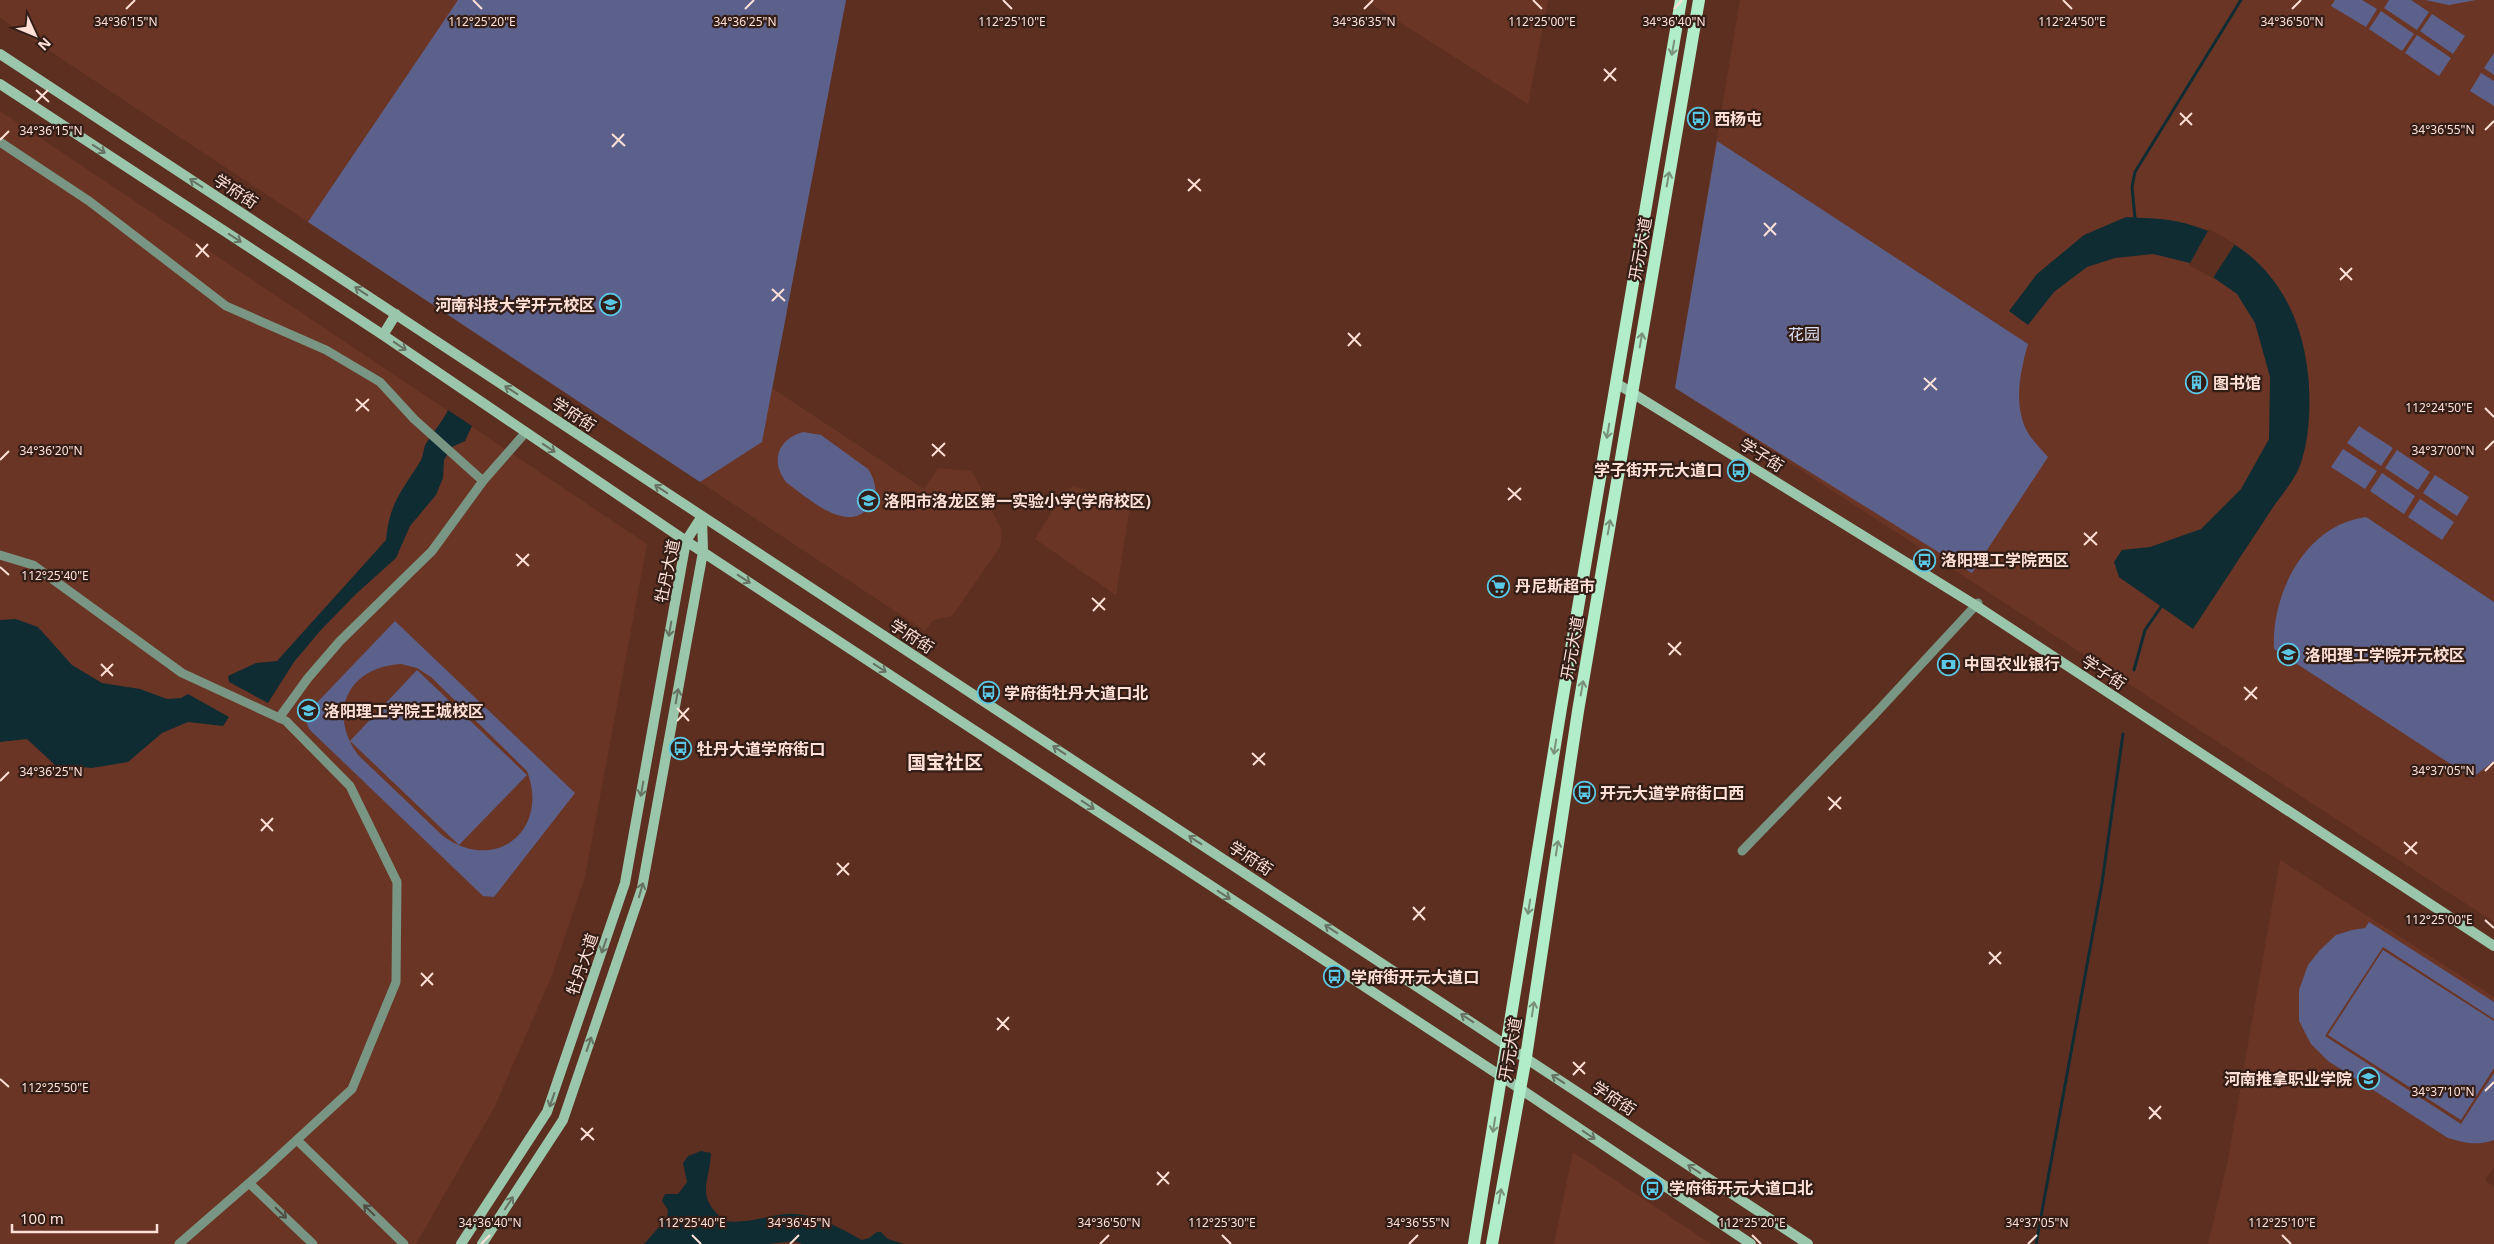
<svg xmlns="http://www.w3.org/2000/svg" width="2494" height="1244" font-family="'Noto Sans','Noto Sans SC',sans-serif">
<style>
.built{fill:#6b3525}
.green{fill:#5c618b;fill-rule:evenodd}
.water{fill:#102c33}
.pier{fill:#5d2f20}
.lines{fill:none;stroke-linecap:round;stroke-linejoin:round}
.stream{stroke:#102c33;stroke-width:3}
.street{stroke:#799684;stroke-width:9}
.secondary{stroke:#9ac7ac;stroke-width:10}
.primary{stroke:#b2edca;stroke-width:12}
.oneway{stroke:#799079}
.oneway2{stroke:#667262}
.oneway3{stroke:#4f4e43}
.ticks{fill:none;stroke:#ffe0d7;stroke-width:2}
.labels{text-anchor:middle;dominant-baseline:central;stroke-width:4.5;stroke-linejoin:round;paint-order:stroke}
.poi-label{font-size:16px;font-weight:bold;fill:#ffe0d7;stroke:#331e17;text-anchor:start}
.street-label{font-size:16px;fill:#ffe0d7;stroke:#331e17}
.park-label{font-size:16px;fill:#dde0f2;stroke:#331e17}
.quarter-label{font-size:19px;font-weight:bold;fill:#ffe0d7;stroke:#331e17}
.ticks-label{font-size:12px;text-anchor:middle;fill:#ffe0d7;stroke:#331e17;stroke-width:4.5;stroke-linejoin:round;paint-order:stroke}
</style>
<rect width="100%" height="100%" fill="#5d2f20"/>
<path class="built" d="M0 0H846L772 388 924 489 938 468 972 471 1002 531 1000 547 952 616 933 620 925 631 0 18Z
M1365 0H1548L1528 104Z
M1740 0H2494V922L1675 388Z
M0 111 647 544 585 877 550 980 494 1108 416 1244H0Z
M1074 486 1130 506 1116 595 1035 539 1065 490Z
M2280 860 2494 997V1167L2485 1180 2494 1187V1244H2208L2228 1160Z
M1573 1152 1711 1244H1554Z"/>
<path class="green" d="M458 0H846L762 442 700 482 308 222Z
M2335 0H2362L2377 9 2366 27 2331 6Z
M2389 0H2411L2429 12 2417 30 2384 8Z
M2425 0H2476L2449 5Z
M2381 11 2414 34 2402 51 2369 29Z
M2432 14 2465 36 2453 54 2420 31Z
M2417 35 2451 58 2439 76 2405 53Z
M2494 53V75L2484 68Z
M2481 73 2494 81V106L2470 91Z
M1717 141 2028 344C2020 372 2012 409 2030 436 2035 443 2042 450 2048 457L1972 573 1675 388Z
M2359 426 2393 448 2381 466 2347 443Z
M803 432 821 435 868 469C875 480 878 490 872 502 852 539 808 498 787 483 770 463 777 439 803 432Z
M2343 449 2377 471 2365 489 2331 467Z
M2397 450 2430 472 2418 490 2385 468Z
M2382 473 2415 496 2404 514 2370 491Z
M2435 475 2469 497 2457 516 2423 493Z
M2420 499 2454 522 2442 540 2408 517Z
M2366 517 2494 602V761L2472 778 2274 649C2271 594 2305 525 2366 517Z
M395 621 575 793 494 897 483 896 310 730C306 723 305 720 308 712ZM401 664 417 668 431 677 527 771C550 831 495 874 443 836L358 755C327 712 348 667 401 664Z
M417 670 527 775 459 845 350 741Z
M2369 922 2494 1002V1019L2383 947 2325 1036 2461 1124 2494 1073V1140C2477 1146 2465 1143 2448 1138L2328 1061 2311 1044 2299 1021V990L2308 965 2320 950 2336 935 2352 930 2365 928Z
M2383 950 2494 1021V1068L2461 1120 2328 1035Z"/>
<path class="water" d="M2126 217C2142 218 2159 218 2175 221 2255 237 2300 296 2308 374 2311 403 2310 441 2299 468 2292 484 2277 500 2268 515 2243 553 2218 591 2193 629L2119 577 2114 562 2122 550 2150 547 2201 529 2241 489 2269 439 2270 377 2255 323 2237 294 2194 264 2153 254 2115 258 2087 267 2054 292 2028 325 2009 311 2037 274 2084 235Z
M448 410 472 426 465 441 452 447 444 460 443 478 436 495 410 526 396 558 356 594 320 631 294 662 268 703 229 682 228 676 256 663 277 661 386 540C390 500 402 492 421 460 424 454 423 447 427 442 434 431 442 422 448 410Z
M16 619 38 627 72 665 102 683 140 689 167 699 181 698 188 694 229 717 223 726 188 722 162 733 128 762 92 768 55 765 27 739 0 742V620Z
M701 1151 711 1153C709 1186 695 1196 725 1221 746 1224 766 1216 786 1214 814 1212 839 1228 862 1240L869 1238 877 1232H881L888 1239 904 1244H802L794 1241 768 1244H644L667 1218 668 1210 662 1201 665 1194H678L687 1182 683 1163 688 1156Z"/>
<path class="pier" d="M2209 229 2235 244 2213 278 2189 265Z"/>
<g class="lines">
<path class="stream" d="M2135 218 2132 187 2135 172 2241 0
M2134 670 2145 630 2161 607
M2036 1244 2102 883 2123 734"/>
<path class="street" d="M0 142 89 201 226 306 326 350 380 382 414 419 483 481
M0 555 33 565 182 673 286 721 350 786 397 882 396 982 352 1089 264 1170 179 1244
M279 718 308 678 340 641 432 551 483 481 526 432
M1742 851 1875 714 1978 603
M297 1140 404 1244
M249 1183 313 1244"/>
<path class="secondary" d="M0 54 1808 1244
M0 84 383 335 686 541 1519 1088 1751 1244
M383 335 396 314
M1616 383 1975 605 2494 946
M461 1244 547 1112 625 883 686 541 702 516
M482 1244 563 1120 642 888 703 552 702 516"/>
<path class="primary" d="M1474 1244 1561 708 1681 0
M1492 1244 1526 1057 1578 711 1699 0"/>
</g>
<defs><path id="oneway-shaft" d="M-6 0H5M1.5-3L5.5 0L1.5 3" fill="none" stroke-width="1.6" stroke-linecap="round" stroke-linejoin="round" transform="scale(1.25)"/></defs>
<g class="oneway">
<use href="#oneway-shaft" transform="translate(1673 48) rotate(100)"/>
<use href="#oneway-shaft" transform="translate(1668 179) rotate(-80)"/>
<use href="#oneway-shaft" transform="translate(1641 340) rotate(-80)"/>
<use href="#oneway-shaft" transform="translate(1608 431) rotate(100)"/>
<use href="#oneway-shaft" transform="translate(1609 527) rotate(-80)"/>
<use href="#oneway-shaft" transform="translate(1582 688) rotate(-80)"/>
<use href="#oneway-shaft" transform="translate(1555 747) rotate(99)"/>
<use href="#oneway-shaft" transform="translate(1557 848) rotate(-81)"/>
<use href="#oneway-shaft" transform="translate(1529 907) rotate(99)"/>
<use href="#oneway-shaft" transform="translate(1533 1009) rotate(-81)"/>
<use href="#oneway-shaft" transform="translate(1494 1125) rotate(99)"/>
<use href="#oneway-shaft" transform="translate(1500 1196) rotate(-80)"/>
</g>
<g class="oneway2">
<use href="#oneway-shaft" transform="translate(99 149) rotate(33)"/>
<use href="#oneway-shaft" transform="translate(196 183) rotate(-147)"/>
<use href="#oneway-shaft" transform="translate(235 238) rotate(33)"/>
<use href="#oneway-shaft" transform="translate(361 291) rotate(-147)"/>
<use href="#oneway-shaft" transform="translate(400 346) rotate(34)"/>
<use href="#oneway-shaft" transform="translate(511 390) rotate(-147)"/>
<use href="#oneway-shaft" transform="translate(549 448) rotate(34)"/>
<use href="#oneway-shaft" transform="translate(661 489) rotate(-147)"/>
<use href="#oneway-shaft" transform="translate(744 579) rotate(33)"/>
<use href="#oneway-shaft" transform="translate(670 629) rotate(100)"/>
<use href="#oneway-shaft" transform="translate(880 668) rotate(33)"/>
<use href="#oneway-shaft" transform="translate(677 696) rotate(-80)"/>
<use href="#oneway-shaft" transform="translate(1059 750) rotate(-147)"/>
<use href="#oneway-shaft" transform="translate(642 789) rotate(100)"/>
<use href="#oneway-shaft" transform="translate(1088 805) rotate(33)"/>
<use href="#oneway-shaft" transform="translate(1195 840) rotate(-147)"/>
<use href="#oneway-shaft" transform="translate(641 890) rotate(-74)"/>
<use href="#oneway-shaft" transform="translate(1224 895) rotate(33)"/>
<use href="#oneway-shaft" transform="translate(1331 929) rotate(-147)"/>
<use href="#oneway-shaft" transform="translate(604 946) rotate(109)"/>
<use href="#oneway-shaft" transform="translate(1467 1018) rotate(-147)"/>
<use href="#oneway-shaft" transform="translate(589 1044) rotate(-71)"/>
<use href="#oneway-shaft" transform="translate(1558 1079) rotate(-147)"/>
<use href="#oneway-shaft" transform="translate(552 1100) rotate(109)"/>
<use href="#oneway-shaft" transform="translate(1589 1135) rotate(34)"/>
<use href="#oneway-shaft" transform="translate(1694 1169) rotate(-147)"/>
<use href="#oneway-shaft" transform="translate(509 1203) rotate(-57)"/>
</g>
<g class="oneway3">
<use href="#oneway-shaft" transform="translate(369 1210) rotate(-136)"/>
<use href="#oneway-shaft" transform="translate(281 1213) rotate(44)"/>
</g>
<path class="ticks" d="M473 0 482 9M1003 0 1012 9M1533 0 1542 9M2063 0 2072 9M126 9 135 0M745 9 754 0M1364 9 1373 0M1674 9 1682 0M2292 9 2301 0M1604 69 1616 81M1604 81 1616 68M36 90 49 102M36 102 48 90M2180 113 2192 125M2180 125 2192 113M2485 130 2494 121M612 134 625 146M0 140 9 131M612 147 624 134M1188 179 1201 191M1188 191 1200 179M1764 223 1776 235M1764 236 1776 223M196 244 209 257M196 257 208 244M2340 268 2352 280M2340 280 2352 268M772 289 785 301M772 301 784 289M1348 333 1361 346M1348 346 1360 333M1924 378 1937 390M1924 390 1936 378M356 399 369 411M2485 408 2494 417M356 411 369 399M932 444 945 456M2485 450 2494 441M932 456 945 443M0 460 9 451M1508 488 1521 500M1508 500 1521 488M2084 533 2097 545M2084 545 2097 532M516 554 529 566M517 566 529 554M0 567 9 575M1092 598 1105 610M1093 611 1105 598M1668 643 1681 655M1669 655 1681 642M101 664 113 676M101 676 113 664M2244 687 2257 699M2245 700 2257 687M677 708 689 721M677 721 689 708M1252 753 1265 765M1253 765 1265 753M2485 771 2494 762M0 781 9 772M1828 797 1841 809M1829 810 1841 797M261 819 273 831M261 831 273 818M2404 842 2417 854M2405 854 2417 842M837 863 849 875M837 875 849 863M1413 907 1425 920M1413 920 1425 907M2485 920 2494 928M1989 952 2001 964M1989 964 2001 952M421 973 433 985M421 986 433 973M997 1018 1009 1030M997 1030 1009 1017M1573 1062 1585 1074M1573 1075 1585 1062M0 1079 9 1087M2485 1091 2494 1082M2149 1107 2161 1119M2149 1119 2161 1106M581 1128 594 1140M581 1140 593 1128M1157 1172 1169 1184M1157 1185 1169 1172M692 1235 701 1244M1222 1235 1231 1244M1752 1235 1761 1244M2282 1235 2291 1244M481 1244 490 1235M790 1244 799 1235M1100 1244 1109 1235M1409 1244 1418 1235M2028 1244 2037 1235"/>
<defs>
<symbol id="bus-ring" viewBox="-11 -11 22 22"><circle r="9.5" fill="#331e17" stroke="#5ac8e5" stroke-width="1.5"/><path d="M-5-6H5V4H4V6H2V4H-2V6H-4V4H-5ZM-3.5-4V0h7V-4ZM-3.5 1.2v1.5H-2V1.2ZM2 1.2v1.5H3.5V1.2Z" fill="#5ac8e5"/></symbol>
<symbol id="university-ring" viewBox="-11 -11 22 22"><circle r="9.5" fill="#331e17" stroke="#5ac8e5" stroke-width="1.5"/><path d="M0-5L7-2L0 1L-7-2ZM-4 1L0 2.5L4 1V4Q0 6-4 4Z" fill="#5ac8e5"/></symbol>
<symbol id="building-ring" viewBox="-11 -11 22 22"><circle r="9.5" fill="#331e17" stroke="#5ac8e5" stroke-width="1.5"/><path d="M-4-6H4V6H1V3H-1V6H-4ZM-2.5-4.3h1.7v1.8h-1.7ZM.8-4.3h1.7v1.8H.8ZM-2.5-1h1.7V.8h-1.7ZM.8-1h1.7V.8H.8Z" fill="#5ac8e5"/></symbol>
<symbol id="school-ring" viewBox="-11 -11 22 22"><circle r="9.5" fill="#331e17" stroke="#5ac8e5" stroke-width="1.5"/><path d="M0-5L7-2L0 1L-7-2ZM-4 1L0 2.5L4 1V4Q0 6-4 4Z" fill="#5ac8e5"/></symbol>
<symbol id="supermarket-ring" viewBox="-11 -11 22 22"><circle r="9.5" fill="#331e17" stroke="#5ac8e5" stroke-width="1.5"/><path d="M-6-5.5h2.5l.6 2H6L4.5 2H-2.5L-4.4-4H-6ZM-1.5 3.2a1.3 1.3 0 1 0 .1 0ZM3 3.2a1.3 1.3 0 1 0 .1 0Z" fill="#5ac8e5"/></symbol>
<symbol id="bank-ring" viewBox="-11 -11 22 22"><circle r="9.5" fill="#331e17" stroke="#5ac8e5" stroke-width="1.5"/><path d="M-6-4H6V4H-6ZM0-2.3a2.3 2.3 0 1 0 0 4.6a2.3 2.3 0 1 0 0-4.6Z" fill="#5ac8e5"/></symbol>
</defs>
<g fill-rule="evenodd">
<use href="#bus-ring" x="1686" y="106" width="25" height="25"/>
<use href="#university-ring" x="598" y="292" width="25" height="25"/>
<use href="#building-ring" x="2184" y="370" width="25" height="25"/>
<use href="#bus-ring" x="1726" y="458" width="25" height="25"/>
<use href="#school-ring" x="856" y="488" width="25" height="25"/>
<use href="#bus-ring" x="1912" y="548" width="25" height="25"/>
<use href="#supermarket-ring" x="1486" y="574" width="25" height="25"/>
<use href="#university-ring" x="2276" y="642" width="25" height="25"/>
<use href="#bank-ring" x="1936" y="652" width="25" height="25"/>
<use href="#bus-ring" x="976" y="680" width="25" height="25"/>
<use href="#university-ring" x="296" y="698" width="25" height="25"/>
<use href="#bus-ring" x="668" y="736" width="25" height="25"/>
<use href="#bus-ring" x="1572" y="780" width="25" height="25"/>
<use href="#bus-ring" x="1322" y="964" width="25" height="25"/>
<use href="#university-ring" x="2356" y="1066" width="25" height="25"/>
<use href="#bus-ring" x="1640" y="1176" width="25" height="25"/>
</g>
<g class="labels">
<g class="poi-label">
<text x="1714" y="119">西杨屯</text>
<text x="595" y="305" text-anchor="end">河南科技大学开元校区</text>
<text x="2213" y="383">图书馆</text>
<text x="1722" y="470" text-anchor="end">学子街开元大道口</text>
<text x="884" y="501">洛阳市洛龙区第一实验小学(学府校区)</text>
<text x="1941" y="560">洛阳理工学院西区</text>
<text x="1515" y="586">丹尼斯超市</text>
<text x="2305" y="655">洛阳理工学院开元校区</text>
<text x="1964" y="664">中国农业银行</text>
<text x="1004" y="693">学府街牡丹大道口北</text>
<text x="324" y="711">洛阳理工学院王城校区</text>
<text x="697" y="749">牡丹大道学府街口</text>
<text x="1600" y="793">开元大道学府街口西</text>
<text x="1351" y="977">学府街开元大道口</text>
<text x="2352" y="1079" text-anchor="end">河南推拿职业学院</text>
<text x="1669" y="1188">学府街开元大道口北</text>
</g>
<g class="street-label">
<text transform="translate(236 191) rotate(33)">学府街</text>
<text transform="translate(1640 249) rotate(-80)">开元大道</text>
<text transform="translate(574 414) rotate(33)">学府街</text>
<text transform="translate(1762 455) rotate(32)">学子街</text>
<text transform="translate(667 571) rotate(-78)">牡丹大道</text>
<text transform="translate(912 636) rotate(33)">学府街</text>
<text transform="translate(1572 648) rotate(-80)">开元大道</text>
<text transform="translate(2104 672) rotate(33)">学子街</text>
<text transform="translate(1251 858) rotate(33)">学府街</text>
<text transform="translate(582 964) rotate(-71)">牡丹大道</text>
<text transform="translate(1510 1049) rotate(-80)">开元大道</text>
<text transform="translate(1614 1098) rotate(33)">学府街</text>
</g>
<g class="park-label">
<text x="1804" y="334">花园</text>
</g>
<g class="quarter-label">
<text x="945" y="762">国宝社区</text>
</g>
</g>
<g class="ticks-label">
<text x="1012" y="26">112°25'10"E</text>
<text x="1542" y="26">112°25'00"E</text>
<text x="482" y="26">112°25'20"E</text>
<text x="2072" y="26">112°24'50"E</text>
<text x="745" y="26">34°36'25"N</text>
<text x="126" y="26">34°36'15"N</text>
<text x="1364" y="26">34°36'35"N</text>
<text x="1674" y="26">34°36'40"N</text>
<text x="2292" y="26">34°36'50"N</text>
<text x="2443" y="134">34°36'55"N</text>
<text x="51" y="135">34°36'15"N</text>
<text x="2439" y="412">112°24'50"E</text>
<text x="2443" y="455">34°37'00"N</text>
<text x="51" y="455">34°36'20"N</text>
<text x="55" y="580">112°25'40"E</text>
<text x="2443" y="775">34°37'05"N</text>
<text x="51" y="776">34°36'25"N</text>
<text x="2439" y="924">112°25'00"E</text>
<text x="55" y="1092">112°25'50"E</text>
<text x="2443" y="1096">34°37'10"N</text>
<text x="490" y="1227">34°36'40"N</text>
<text x="799" y="1227">34°36'45"N</text>
<text x="1109" y="1227">34°36'50"N</text>
<text x="1418" y="1227">34°36'55"N</text>
<text x="2037" y="1227">34°37'05"N</text>
<text x="692" y="1227">112°25'40"E</text>
<text x="1222" y="1227">112°25'30"E</text>
<text x="1752" y="1227">112°25'20"E</text>
<text x="2282" y="1227">112°25'10"E</text>
</g>
<g transform="translate(35 35) rotate(134)" stroke="#331e17" stroke-width="4" paint-order="stroke">
<path d="M0-4L9 19L0 12L-9 19Z" fill="#ffe0d7"/>
<text y="-8" font-size="14" font-weight="bold" text-anchor="middle" fill="#ffe0d7">N</text>
</g>
<path d="M12 1224v8h145v-8" fill="none" stroke="#ffe0d7" stroke-width="2.5"/>
<text x="20" y="1224" font-size="15" fill="#ffe0d7" stroke="#331e17" stroke-width="4" paint-order="stroke">100 m</text>
</svg>
